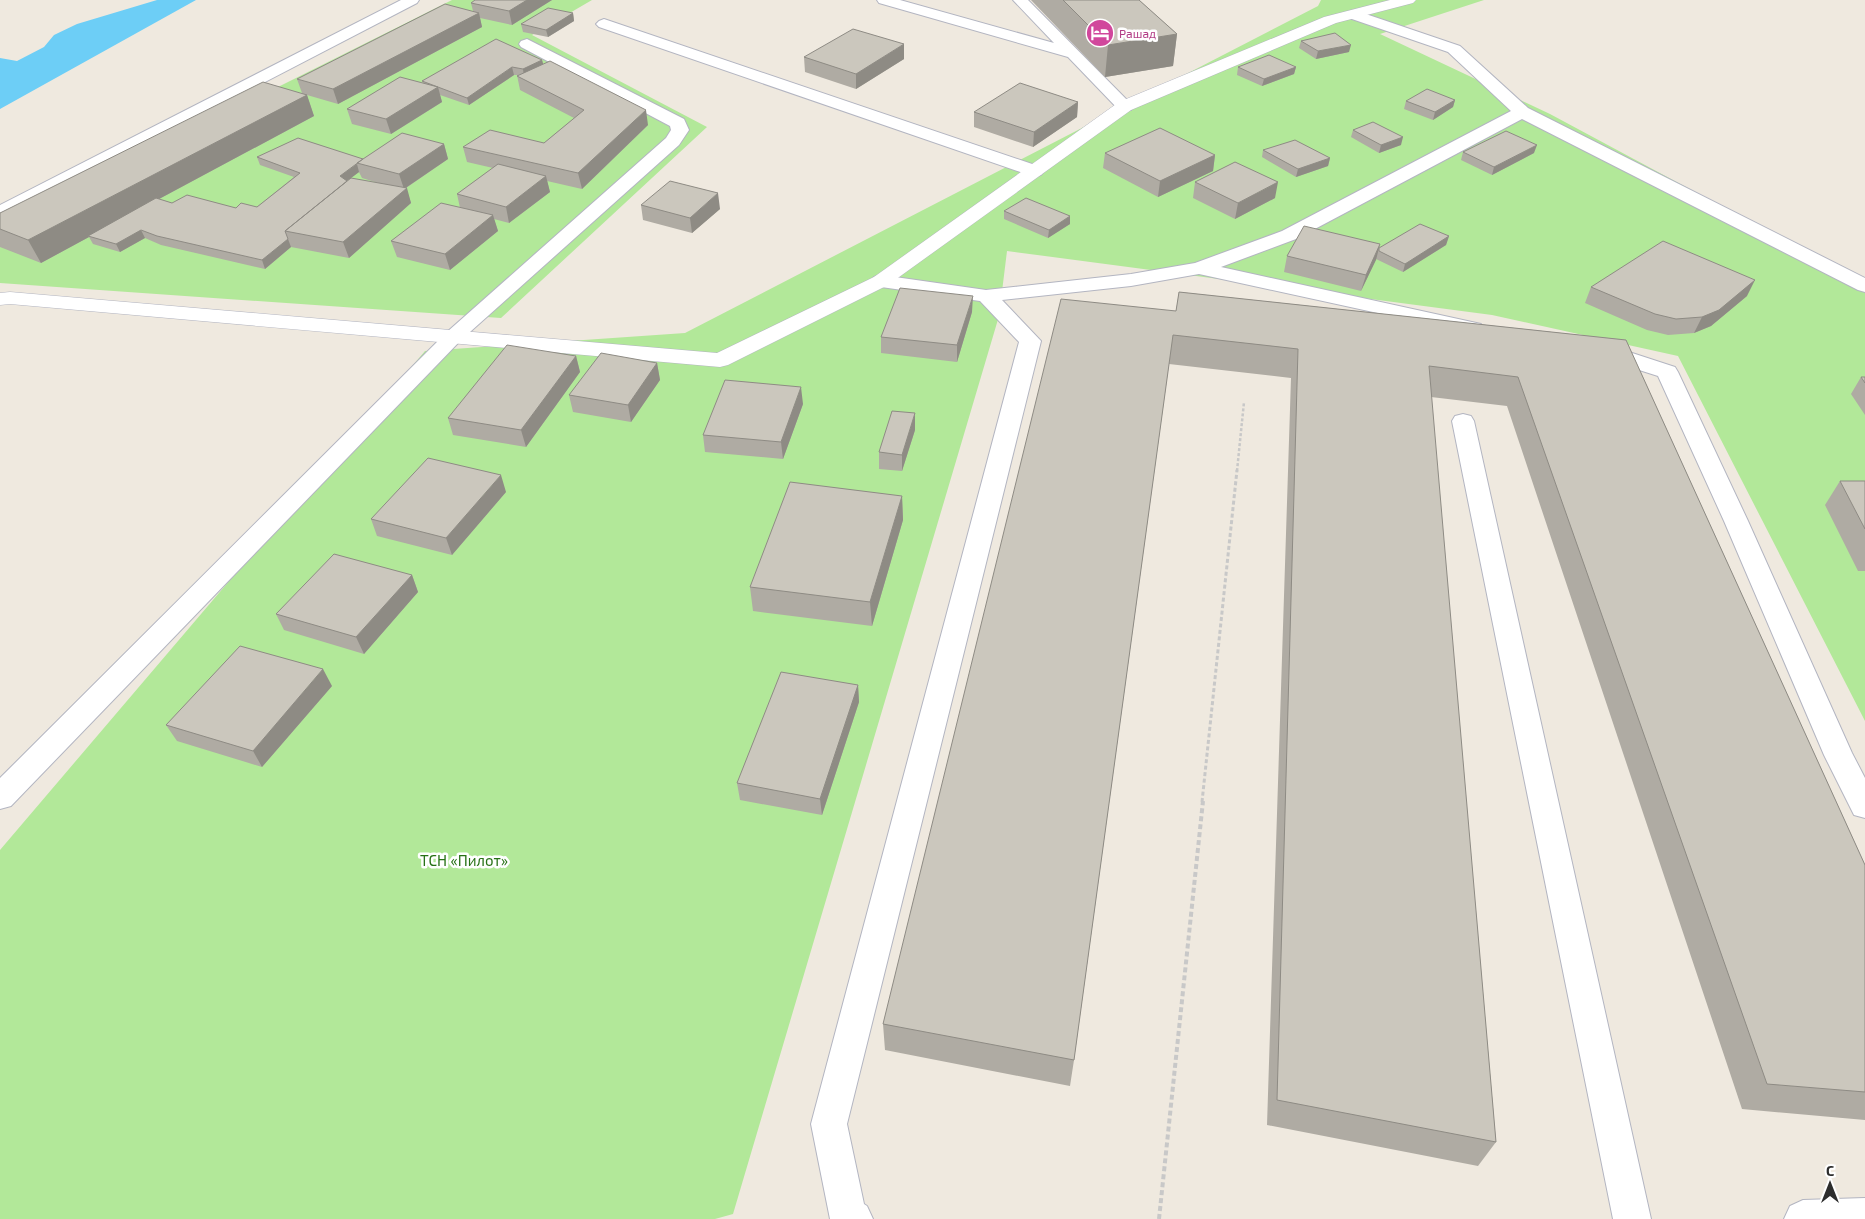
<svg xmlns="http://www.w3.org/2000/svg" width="1865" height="1219" font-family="'Exo 2',sans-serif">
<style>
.green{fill:#b2e899}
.water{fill:#6dcef6}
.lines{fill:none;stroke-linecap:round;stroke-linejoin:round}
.lane-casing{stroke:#b3b5c1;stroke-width:2}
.street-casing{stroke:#b3b5c1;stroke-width:1}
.path-far2{stroke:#c8c8c8;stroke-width:2.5;stroke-dasharray:3 2;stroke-linecap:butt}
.path-far1{stroke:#c8c8c8;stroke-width:3;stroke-dasharray:4 2.5;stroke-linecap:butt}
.path{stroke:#c8c8c8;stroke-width:4;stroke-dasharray:5 3;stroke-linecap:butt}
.lane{fill:#fff;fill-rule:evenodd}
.street{fill:#fff;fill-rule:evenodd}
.wall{fill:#afaba3;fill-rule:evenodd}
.shaded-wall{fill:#8e8b84}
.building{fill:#cbc7bd;stroke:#8e8b84}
.labels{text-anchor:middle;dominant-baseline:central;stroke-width:5;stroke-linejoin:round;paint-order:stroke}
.far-hotel-label{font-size:12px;fill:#b23c85;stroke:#fff;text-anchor:start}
.park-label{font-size:15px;fill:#277116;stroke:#fff}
</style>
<rect width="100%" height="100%" fill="#efe9df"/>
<path class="green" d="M452 0H592L532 35 707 127 501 318 0 283V226Z
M1321 0H1484L1380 34 1550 114 1865 283V721L1678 356 1492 315 1007 251 999 316 733 1214 715 1219H0V850L425 351 685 333 1318 6Z"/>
<path class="water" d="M157 0H196L0 109V58L17 61 44 47 54 35 77 24Z"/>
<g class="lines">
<defs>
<path id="lane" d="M401 0H419L417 3 7 216 0 218V205Z
M877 0H900L1054 43 1013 0H1028L1133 106 1131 110H1119L1068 57 879 3Z
M1354 10 1460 46 1528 108 1865 278V292L1858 290 1522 119 1296 239 1221 267 1481 324 1484 328 1481 332 1474 334 1199 274 1131 286 1002 300 1041 341 847 1124 864 1204 867 1206 873 1219H830L811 1124 1019 342 980 301 881 287 874 285 871 281 874 277 881 275 986 290 1131 274 1195 263 1282 231 1511 111 1448 52 1349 18 1346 15 1349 12Z
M604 19 1041 167 1044 171 1041 175 1035 176 1029 175 599 27 596 24 599 21Z
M527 39 684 119 689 130 679 145 461 340 11 806 0 809V778L447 332 666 138 671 130 670 126 521 47 519 44 521 41Z
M1600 347 1626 351 1675 367 1678 372 1748 521 1852 753 1865 778V818L1854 815 1824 755 1724 521 1658 376 1614 362 1592 358 1589 353 1592 348Z
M1463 414 1471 416 1474 421 1651 1219H1613L1452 421 1455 416Z
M1865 1198V1219H1784L1790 1206 1803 1200Z"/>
<path id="street" d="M1390 0H1416L1413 3 1336 23 1131 110 888 285 728 365 720 367 10 304 0 305V293L10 292 717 353 874 277 1119 102 1324 17Z"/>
</defs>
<use href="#lane" class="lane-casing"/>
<use href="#street" class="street-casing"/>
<path class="path-far2" d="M1237 471 1244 402"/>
<path class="path-far1" d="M1202 802 1237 470"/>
<path class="path" d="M1159 1219 1203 801"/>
<use href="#lane" class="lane"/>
<use href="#street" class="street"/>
</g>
<path class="wall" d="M552 0 512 25 480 18 482 27 338 104 307 95 314 116 159 199 172 203 236 208 257 207 294 177 260 165 257 157 363 159 444 144 448 159 406 188 411 203 349 258 291 247 265 269 161 245 145 238 120 252 93 244 89 237 41 263 0 247V213L302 93 297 79 473 11 471 3ZM359 172 362 178 378 183 347 181Z
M1031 0H1139L1177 34 1173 66 1105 77Z
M573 13 574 21 548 37 523 32 521 24Z
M1301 41 1349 52 1316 59 1299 48Z
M804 57 904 59 856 89 805 72Z
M542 60 543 64 648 125 582 189 547 181 550 192 509 223 494 219 498 231 450 270 397 257 391 241 460 208 457 194 493 168 467 162 463 147 544 143 574 118 520 90 517 75H514L469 105 440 95 442 102 391 134 352 124 347 109 423 83 422 81Z
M1238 67H1296L1294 74 1262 86 1237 75Z
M1455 100 1453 107 1433 120 1404 109 1406 101Z
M1078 102 1077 117 1033 147 974 127V112Z
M1353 130 1401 145 1379 153 1351 137Z
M1263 150 1330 158 1328 166 1296 177 1262 157Z
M1463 152 1534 153 1492 175 1461 160Z
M1105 153 1215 155 1213 171 1158 197 1103 168Z
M1195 182 1275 198 1235 219 1193 198Z
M641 205 720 209 692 233 643 220Z
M1004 211 1070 224 1048 238 1004 219Z
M1449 236 1446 245 1403 272 1376 259 1361 291 1284 272 1287 256 1380 244 1379 248Z
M1591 287 1747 296 1711 326 1694 333 1668 335 1647 330 1585 303Z
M1179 292 1626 340 1865 865V1120L1742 1109 1507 406 1431 397 1496 1142 1478 1166 1267 1125 1291 378 1169 364 1074 1060 1070 1086 885 1050 883 1024 1176 311Z
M972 312 957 362 881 353V337Z
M576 356 580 372 526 447 453 435 448 418Z
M657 363 660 380 631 422 573 412 569 395Z
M1861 377H1865V415L1851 394Z
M803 404 783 459 705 452 703 435Z
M915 430 902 471 879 469V452Z
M1840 481H1865V571H1858L1825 505Z
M506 492 452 555 377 536 371 519Z
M902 496 903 520 872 626 753 611 750 587Z
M412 575 418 592 364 654 284 630 276 614Z
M858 685 859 702 822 815 740 800 737 783Z
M332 686 262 767 177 741 166 725Z"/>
<path class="shaded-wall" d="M527 0H552L512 25 509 11Z
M479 13 482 27 338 104 333 89Z
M573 13 574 21 548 37 546 30Z
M1177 34 1173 66 1105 77 1108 45Z
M904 44V59L856 89V74Z
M1351 45 1349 52 1316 59 1318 51Z
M542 60 544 67 524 77 523 69Z
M512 67 514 75 469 105 467 98Z
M1296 67 1294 74 1262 86 1264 79Z
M438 87 442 102 391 134 386 119Z
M307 95 314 116 90 236H88L89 237 41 263 28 240Z
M1455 100 1453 107 1433 120 1435 112Z
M1078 102 1077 117 1033 147 1034 132Z
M646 110 648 125 582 189 578 173Z
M1403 137 1401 145 1379 153 1381 145Z
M444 144 448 159 404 189 399 174Z
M1537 145 1534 153 1492 175 1494 167Z
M1215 155 1213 171 1158 197 1160 181Z
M1330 158 1328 166 1296 177 1298 169Z
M357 164 359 172 343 184 340 176Z
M546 176 550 192 509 223 506 207Z
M1278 182 1275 198 1235 219 1238 203Z
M407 188 411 203 349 258 343 242Z
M718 193 720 209 692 233 690 218Z
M493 215 498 231 450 270 445 254Z
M1070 216V224L1048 238 1049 230Z
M141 230 145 238 120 252 116 244Z
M1449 236 1446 245 1403 272 1405 264Z
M288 239 291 247 265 269 262 260Z
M1380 244 1376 260 1361 291 1366 275Z
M1755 280 1747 296 1711 326 1694 333 1702 317Z
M973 296 972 312 957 362V345Z
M576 356 580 372 526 447 521 430Z
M657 363 660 380 631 422 628 405Z
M801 387 803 404 783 459 781 442Z
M915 413V430L902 471V455Z
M501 475 506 492 452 555 446 538Z
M902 496 903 520 872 626 870 602Z
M412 575 418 592 364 654 356 637Z
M323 669 332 686 262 767 253 751Z
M858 685 859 702 822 815 820 799Z"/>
<path class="building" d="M475 0H527L509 11 471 3Z
M1063 0H1139L1177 34 1108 45Z
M445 4 479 13 333 89 297 79Z
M548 8 573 13 546 30 521 24Z
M853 29 904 44 856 74 804 57Z
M1335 33 1351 45 1318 51 1301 41Z
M496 39 542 60 523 69 512 67 467 98 422 81Z
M1269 55 1296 67 1264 79 1238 67Z
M550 61 646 110 578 173 463 147 490 130 544 143 584 110 517 76Z
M400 77 438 87 386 119 347 109Z
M263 82 307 95 28 240 0 229V213Z
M1020 83 1078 102 1034 132 974 112Z
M1427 89 1455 100 1435 112 1406 101Z
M1373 122 1403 137 1381 145 1353 130Z
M1160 128 1215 155 1160 181 1105 153Z
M1506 131 1537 145 1494 167 1463 152Z
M402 133 444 144 399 174 357 163Z
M298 138 363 159 340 176 347 181 285 231 288 239 262 260 157 236 141 230 116 244 88 236 156 198 172 203 187 195 236 208 241 203 257 207 300 173 257 157Z
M1295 140 1330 158 1298 169 1263 150Z
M1235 162 1278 182 1238 203 1195 182Z
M498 164 546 176 506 207 457 194Z
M351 178 407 188 343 242 285 231Z
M670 181 718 193 690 218 641 205Z
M1026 198 1070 216 1049 230 1004 211Z
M441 203 493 215 445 254 391 241Z
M1420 224 1449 236 1405 264 1379 251V248Z
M1304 226 1380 244 1366 275 1287 256Z
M1663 241 1755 280 1719 310 1702 317 1676 319 1655 314 1591 287Z
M900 288 973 296 957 345 881 337Z
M1179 292 1626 340 1865 865V1092L1767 1084 1518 377 1429 366 1496 1142 1277 1100 1298 349 1173 335 1074 1060 883 1024 1061 299 1176 311Z
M507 345 576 356 521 430 448 418Z
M601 353 657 363 628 405 569 395Z
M1861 377H1865V383Z
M725 380 801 387 781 442 703 435Z
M892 411 915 413 902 455 879 452Z
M428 458 501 475 446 538 371 519Z
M1840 481H1865V529Z
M790 482 902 496 870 602 750 587Z
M334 554 412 575 356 637 276 614Z
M240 646 323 669 253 751 166 725Z
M781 672 858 685 820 799 737 783Z"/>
<defs>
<symbol id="hotel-disc" viewBox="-11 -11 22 22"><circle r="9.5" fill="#d1479c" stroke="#fff"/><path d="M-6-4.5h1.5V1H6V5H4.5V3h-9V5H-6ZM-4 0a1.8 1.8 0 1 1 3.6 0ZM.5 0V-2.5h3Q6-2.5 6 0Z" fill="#fff"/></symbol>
</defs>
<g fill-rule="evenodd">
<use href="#hotel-disc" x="1084" y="17" width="32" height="32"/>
</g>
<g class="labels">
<g class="far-hotel-label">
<text x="1119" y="33">Рашад</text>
</g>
<g class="park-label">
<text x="464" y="860">ТСН «Пилот»</text>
</g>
</g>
<g transform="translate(1830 1184)" stroke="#ffffff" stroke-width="4" paint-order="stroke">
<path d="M0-4L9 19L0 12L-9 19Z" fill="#2d2d2d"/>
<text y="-8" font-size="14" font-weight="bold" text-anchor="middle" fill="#2d2d2d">С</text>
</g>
</svg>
